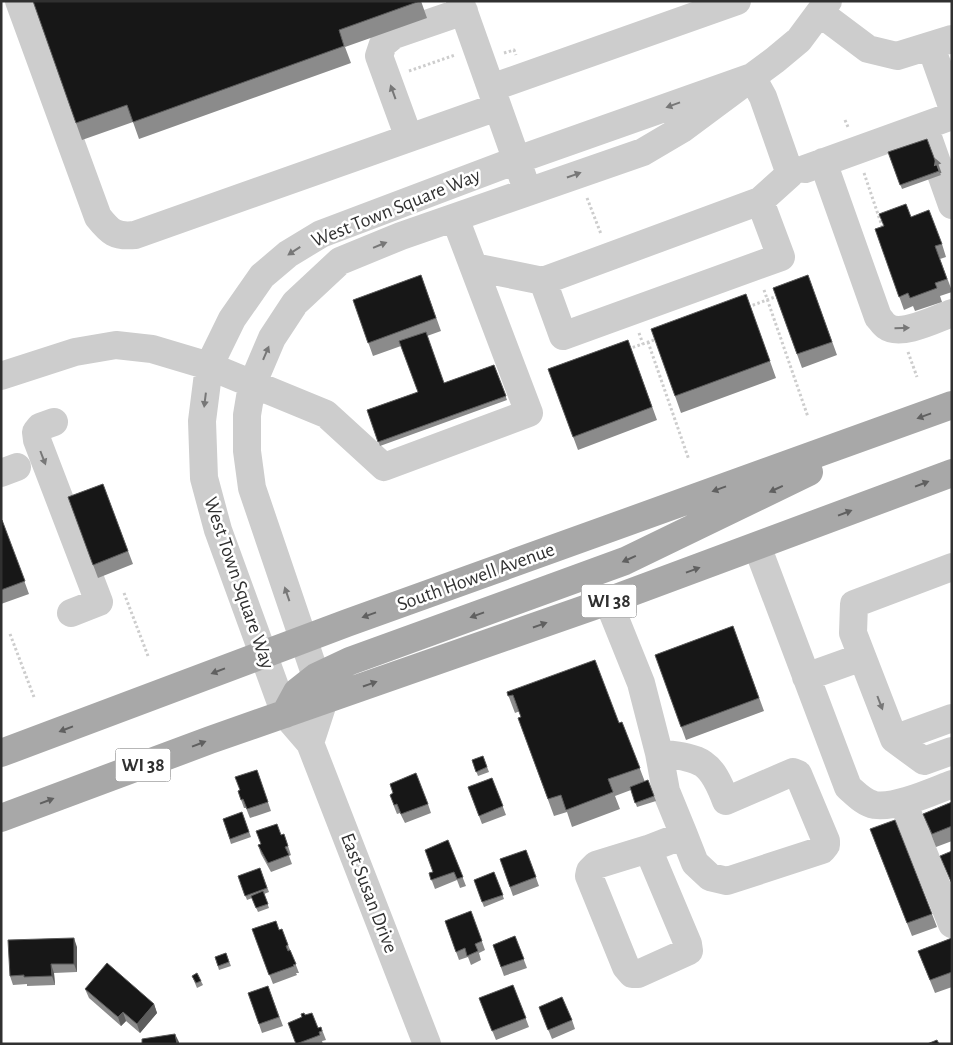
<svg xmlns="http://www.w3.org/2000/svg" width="953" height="1045" font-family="'Alegreya Sans',sans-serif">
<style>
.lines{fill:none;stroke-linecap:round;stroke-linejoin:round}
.path{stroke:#cdcdcd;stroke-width:3;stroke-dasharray:2.5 2.5;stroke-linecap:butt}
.minor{stroke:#cdcdcd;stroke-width:28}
.major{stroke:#a8a8a8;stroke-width:28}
.wall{fill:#8b8b8b}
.shaded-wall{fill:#5d5d5d}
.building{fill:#171717;stroke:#5d5d5d}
.oneway{fill:#777}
.oneway2{fill:#606060}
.labels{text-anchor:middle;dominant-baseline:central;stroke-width:5;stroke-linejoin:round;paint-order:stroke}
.shield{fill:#fff;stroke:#6e6e6e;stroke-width:1}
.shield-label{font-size:19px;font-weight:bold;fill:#303030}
.street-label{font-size:20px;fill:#303030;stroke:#fff}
</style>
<rect width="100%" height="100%" fill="#fff"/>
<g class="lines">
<path class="path" d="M504 53 514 50 516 55
M409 71 455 55
M845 120 848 127
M864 173 883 229
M587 198 601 234
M764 290 808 417
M748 307 780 295
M639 333 643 344
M648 342 689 460
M628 349 657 339
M908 352 917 377
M124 593 148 656
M10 634 34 697"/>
<path class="minor" d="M19 1 98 217C110 232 115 237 135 235L497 107
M460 1 523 178
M820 13 868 49 897 56 952 39
M931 47 952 106
M491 88 737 1
M924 126 952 205
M409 138 379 56 383 44 394 35 464 11
M823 162 878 317C880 319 883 324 886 326 900 337 936 319 952 313
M805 169 952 116
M474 267 543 281 563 336 781 257 760 201
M543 281 760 201 790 174 763 97 752 77
M1 376 75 352 116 345 152 349 209 366 326 414 384 467 529 413 455 218
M54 422 40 427 36 432 37 440 99 602 71 613
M1 473 17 467
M757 546 848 787C856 794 864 803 875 805 896 808 931 792 952 784
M952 567 854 604 853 633 894 739 924 761 952 751
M608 601 641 683 659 753 666 791 684 835 648 849 596 865 590 871 589 876 626 967 632 974H638L689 951 688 944 648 849
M806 677 862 657
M894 739 952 718
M310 743 324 700 252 488 247 451V415L252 385 272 338 295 303 340 261 401 236 643 152 682 129 775 60 799 40 828 1
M659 753C702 759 710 759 726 801L793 772 798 774 826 841V845L822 850 727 881 710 877 695 863 684 835
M903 802 952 924
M427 1044 310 743 285 714 218 530 204 478 202 421 209 366 232 319 262 276 288 254 321 234 517 160 752 77"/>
<path class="major" d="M285 714 297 692 316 677 350 661 625 561 809 472
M1 753 347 623 952 405
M1 818 210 740 608 601 952 473"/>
</g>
<path class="wall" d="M33 1H421L427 18 345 47 351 63 139 139 133 122 82 140Z
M888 152 939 171 941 175 902 189Z
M911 217 942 244 946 257 940 259 952 291V292L940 296 942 302 915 311 913 306 904 310 875 229Z
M421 275 441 331 427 336 444 383 494 365 507 400 380 446 367 410 418 392 401 346 373 356 353 300Z
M808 275 837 355 802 368 773 288Z
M746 294 776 378 681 413 675 396Z
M628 340 657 420 578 450 548 369Z
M103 484 133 564 98 578 68 497Z
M2 520 29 594 1 604V521Z
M733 626 764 711 686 740 655 655Z
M507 692 619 723 622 722 645 782 648 780 656 801 637 807 631 790 615 796 620 809 572 827 567 812 554 816 518 718 521 717 520 711 515 713Z
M483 756 489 772 478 776 472 760Z
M257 770 271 811 250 818 246 808H244L238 791 240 790Z
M492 778 506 815 482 824 468 787Z
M952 802V841L936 847 923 814Z
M393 804H428L431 813 405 823 400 813 397 814Z
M242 812 251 837 231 844 223 819Z
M281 835 288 846 291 855 289 856 292 864 271 872 261 854 258 845Z
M448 840 466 886 460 888 457 880 435 889 429 873 433 872Z
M875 842 932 914 937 927 912 936Z
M526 850 539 886 513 896 500 859Z
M260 868 269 892 264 894 269 908 258 912 252 898 247 900 238 876Z
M494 872 504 899 484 907 474 880Z
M471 911 485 950 479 953 481 960 471 965 468 957 459 960 445 921Z
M252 929 279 930 282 929 299 973H296L297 975 273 984Z
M515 936 527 968 504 976 493 945Z
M952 938V987L935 993 918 951Z
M77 947V972L54 973 55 985 27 986V984L13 985 10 976Z
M226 953 231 966 219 970 215 957Z
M192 976 201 981 203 985 197 988Z
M513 985 529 1027 496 1040 479 998Z
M268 986 283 1026 262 1033 248 993Z
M85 989 154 1004 157 1013 140 1033 126 1021 121 1026 89 998Z
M539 1007 572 1020 575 1029 552 1039Z
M305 1015 318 1028 321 1027 326 1040 322 1041 323 1044H296L302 1017Z"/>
<path class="shaded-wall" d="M74 938 77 947V972L74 964Z
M51 964 54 973 55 985 52 976Z
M154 1004 157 1013 140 1033 137 1024Z
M123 1012 126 1021 121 1026 118 1017Z
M175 1034 179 1042V1044H177Z"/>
<path class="building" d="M33 1H420L339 30 344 46 133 122 127 105 76 123Z
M927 139 939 171 900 185 888 152Z
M906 204 911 217 929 210 942 244 935 246 947 279 935 283 937 288 910 298 908 293 899 297 875 229 884 226 879 214Z
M421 275 436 318 368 343 353 300Z
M808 275 832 342 797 354 773 288Z
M746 294 770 361 675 396 651 329Z
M426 332 444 383 494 365 506 396 378 442 367 410 418 392 399 341Z
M628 340 652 407 573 437 548 369Z
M103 484 128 551 93 565 68 497Z
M2 520 25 581 1 590V521Z
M733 626 759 698 681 727 655 655Z
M595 660 619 723 622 722 640 768 608 779 613 792 566 810 561 795 548 799 518 718 521 717 513 695 508 696 507 692Z
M483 756 487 767 476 772 472 760Z
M257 770 268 802 247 809 243 799 241 800 238 791 240 790 235 777Z
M416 773 428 804 401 814 397 804 394 805 390 795 393 793 390 784Z
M492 778 503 806 479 816 468 787Z
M648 780 654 796 635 803 630 787Z
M952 802V826L932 834 923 814Z
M242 812 249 832 230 839 223 819Z
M895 820 932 914 907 923 870 829Z
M277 824 281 835 284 834 288 846 285 847 289 855 268 863 258 845 261 844 256 831Z
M448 840 463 877 457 879 454 872 431 880 429 873 433 872 425 850Z
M526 850 536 877 510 887 500 859Z
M952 851V884L940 856Z
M260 868 267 888 245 896 238 876Z
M494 872 503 895 482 902 474 880Z
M263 891 268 904 256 908 251 896Z
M471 911 482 941 475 944 478 951 467 956 465 948 456 952 445 921Z
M276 921 279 930 282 929 288 945 286 946 288 951 290 950 296 964 293 965 294 966 269 975 252 929Z
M515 936 524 959 501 967 493 945Z
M74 938V964H51L52 976 24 977V975L10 976 8 940Z
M952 938V972L930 980 918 951Z
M226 953 229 962 218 966 215 957Z
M107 963 154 1004 137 1024 123 1012 118 1017 85 989Z
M197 973 201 981 196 983 192 976Z
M513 985 526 1018 492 1031 479 998Z
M268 986 279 1017 259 1024 248 993Z
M562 997 572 1020 548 1030 539 1007Z
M304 1013 305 1015 312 1013 318 1028 321 1027 322 1031 319 1032 320 1035 296 1044 288 1023 302 1017 301 1014Z
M175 1034 177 1044H142V1039Z
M937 1040 939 1044H927Z"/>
<defs><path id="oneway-solid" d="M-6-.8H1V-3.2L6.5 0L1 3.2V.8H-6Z" transform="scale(1.25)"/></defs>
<g class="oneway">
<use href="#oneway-solid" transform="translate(393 92) rotate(-110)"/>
<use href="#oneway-solid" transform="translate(673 105) rotate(160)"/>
<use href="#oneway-solid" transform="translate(938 166) rotate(-110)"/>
<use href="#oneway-solid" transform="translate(574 175) rotate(-19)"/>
<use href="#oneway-solid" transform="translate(380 245) rotate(-22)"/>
<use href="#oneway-solid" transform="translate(294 251) rotate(147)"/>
<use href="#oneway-solid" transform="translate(902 328) rotate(-2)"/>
<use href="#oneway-solid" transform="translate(266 353) rotate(-67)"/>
<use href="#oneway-solid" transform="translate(205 400) rotate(97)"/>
<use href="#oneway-solid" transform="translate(43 458) rotate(69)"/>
<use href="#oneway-solid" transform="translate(287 594) rotate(-109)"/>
<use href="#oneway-solid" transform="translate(880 703) rotate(69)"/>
</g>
<g class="oneway2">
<use href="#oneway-solid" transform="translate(924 416) rotate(160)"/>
<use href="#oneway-solid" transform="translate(922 484) rotate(-21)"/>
<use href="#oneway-solid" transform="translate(719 489) rotate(160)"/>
<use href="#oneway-solid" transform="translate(776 489) rotate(155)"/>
<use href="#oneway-solid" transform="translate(845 513) rotate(-21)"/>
<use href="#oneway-solid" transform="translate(629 559) rotate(156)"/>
<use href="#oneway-solid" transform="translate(693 570) rotate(-20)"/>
<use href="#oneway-solid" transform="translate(369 615) rotate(160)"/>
<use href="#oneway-solid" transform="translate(477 615) rotate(160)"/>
<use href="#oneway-solid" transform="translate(540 625) rotate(-19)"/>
<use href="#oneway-solid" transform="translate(218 671) rotate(159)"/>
<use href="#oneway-solid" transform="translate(370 684) rotate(-19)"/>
<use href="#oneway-solid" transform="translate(66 729) rotate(159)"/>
<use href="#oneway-solid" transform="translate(199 744) rotate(-21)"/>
<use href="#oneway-solid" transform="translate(47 801) rotate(-21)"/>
</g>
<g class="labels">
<g class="shield">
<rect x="581.5" y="584.5" width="55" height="33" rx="4"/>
<rect x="115.5" y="748.5" width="55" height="33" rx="4"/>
</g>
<g class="shield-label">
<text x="609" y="601">WI 38</text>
<text x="143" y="765">WI 38</text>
</g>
<g class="street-label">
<text transform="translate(396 208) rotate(-22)">West Town Square Way</text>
<text transform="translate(476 577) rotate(-20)">South Howell Avenue</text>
<text transform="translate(239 583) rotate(71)">West Town Square Way</text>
<text transform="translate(369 893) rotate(69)">East Susan Drive</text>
</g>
</g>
<rect width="953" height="1045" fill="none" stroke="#303030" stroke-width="5"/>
</svg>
